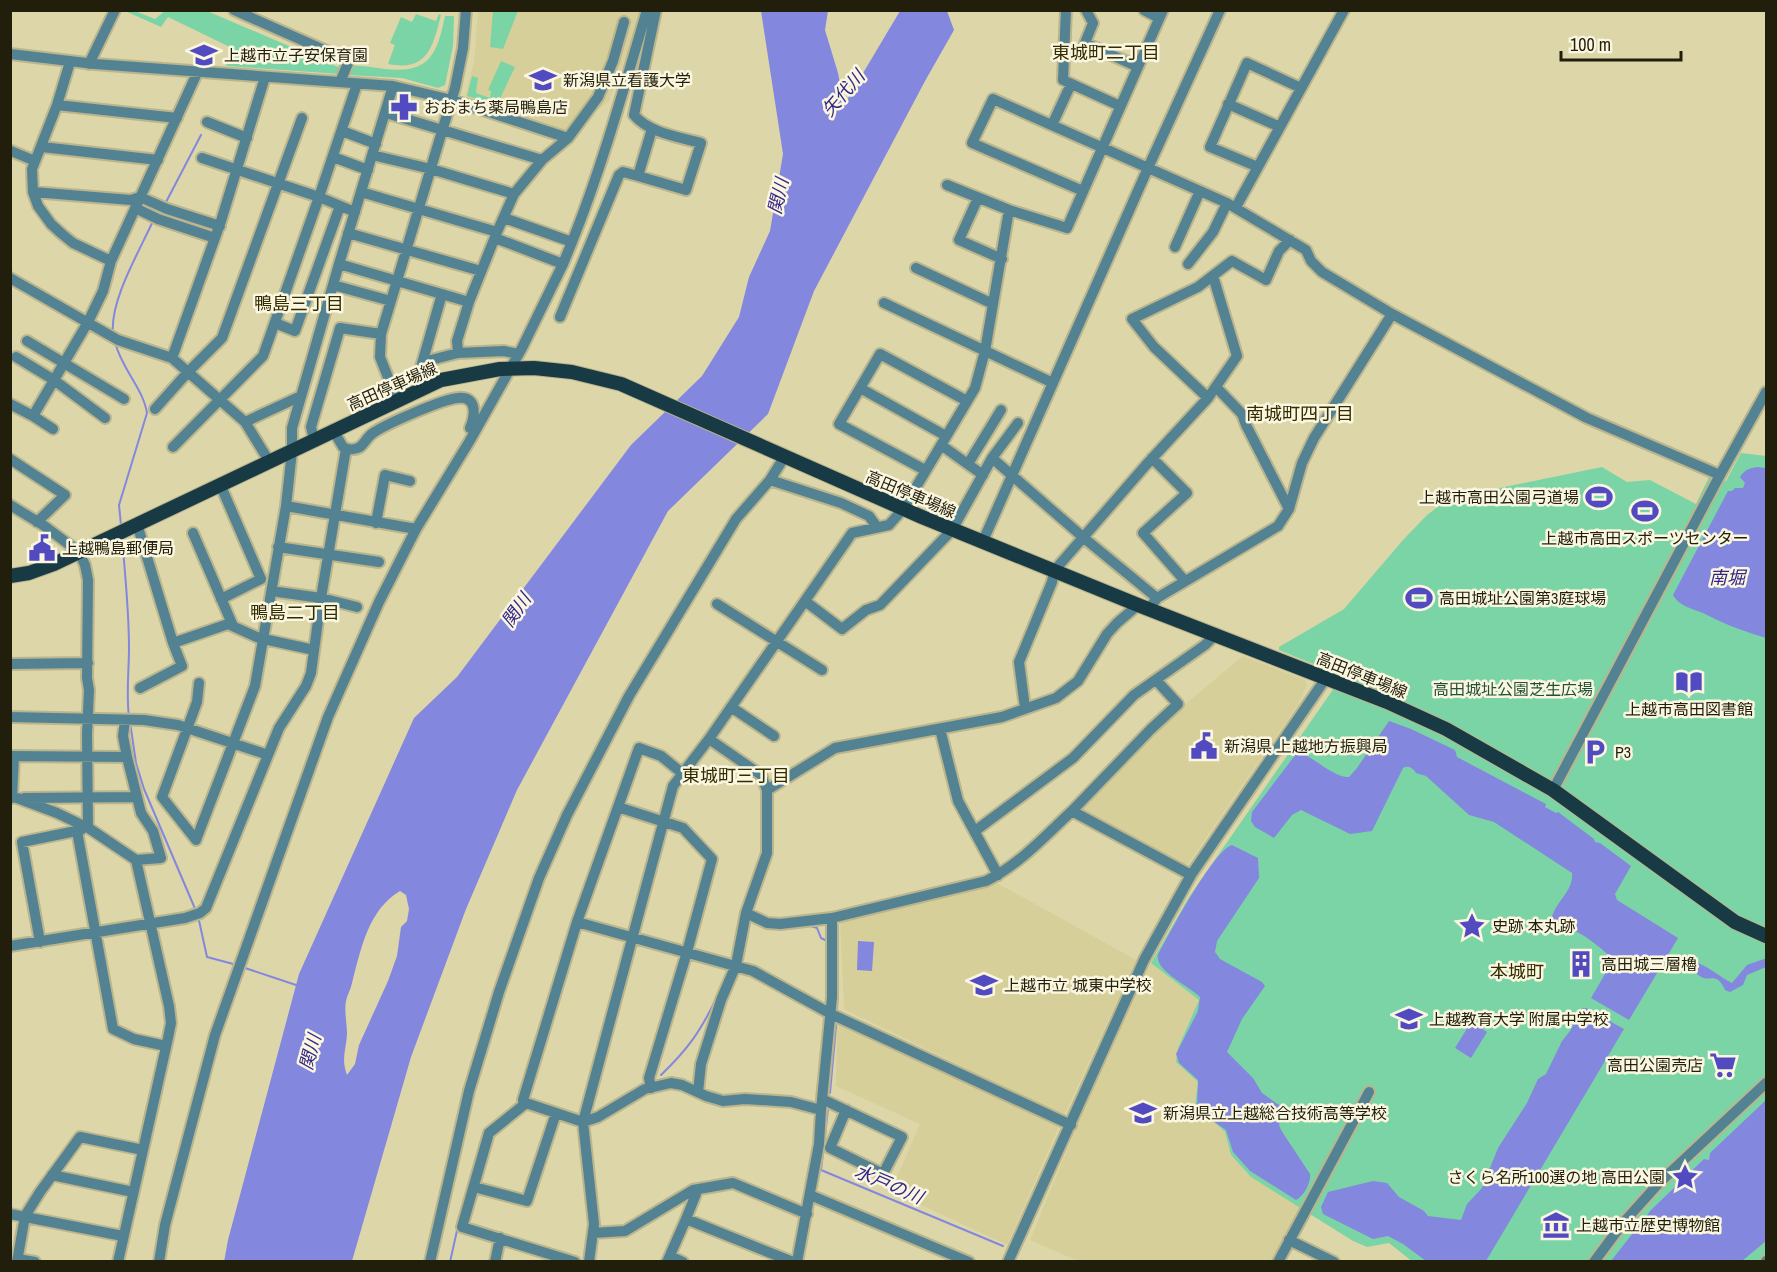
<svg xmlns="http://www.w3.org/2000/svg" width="1777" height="1272" font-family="'Archivo Narrow','Noto Sans JP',sans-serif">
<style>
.built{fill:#d7cf99}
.green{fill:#7bd4a6}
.water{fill:#8387de;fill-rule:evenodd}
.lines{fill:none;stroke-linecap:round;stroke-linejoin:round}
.stream{stroke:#8387de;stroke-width:2}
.minor-casing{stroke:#bbb58d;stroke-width:14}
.major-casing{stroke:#bbb58d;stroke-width:16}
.minor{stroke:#538393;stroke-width:10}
.major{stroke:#173a44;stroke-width:14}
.labels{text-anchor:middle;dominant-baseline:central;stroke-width:5;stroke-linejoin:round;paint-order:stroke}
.poi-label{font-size:16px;fill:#211e0c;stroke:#faf6df;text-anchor:start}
.street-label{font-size:16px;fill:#211e0c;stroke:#faf6df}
.park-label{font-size:16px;fill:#23503a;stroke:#faf6df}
.neighbourhood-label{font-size:18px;fill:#332c00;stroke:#faf6df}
.water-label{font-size:18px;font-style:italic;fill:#32268a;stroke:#faf6df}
</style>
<rect width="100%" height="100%" fill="#ddd6a9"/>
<path class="built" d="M478 11H643L609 101 568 135 465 98 474 61Z
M1243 656 1305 680 1307 685 1297 706 1188 864 1181 866 1082 812 1079 807 1159 726Z
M997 883 1136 960 1064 1116 844 1009 840 920Z
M1151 963 1199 1000 1178 1048 1198 1082 1195 1105 1225 1132 1231 1155 1251 1177 1302 1209 1276 1261H1078L1030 1240 1079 1121Z
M837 1024 1060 1124 1007 1245 891 1191 920 1124 836 1086Z"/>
<path class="green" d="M125 11H135L155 19 165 11H207L338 67 341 62 343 63 340 74 226 66 234 49 168 17 161 27Z
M493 11H518L503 49 490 47Z
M416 14 436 21 439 14 441 15C433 46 428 72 388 64L395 45 390 43 401 17 412 22Z
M445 16H454L453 46 445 85 438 88 402 78 347 75 352 66C363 65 374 68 385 69 429 74 437 55 445 16Z
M501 61 515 67 497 105 467 96 472 76 478 78 476 93 490 98 491 91 488 90Z
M1741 453 1766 456V1257L1761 1262H1413L1389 1243 1367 1247 1353 1241 1251 1177 1231 1155 1225 1132 1195 1105 1198 1082 1176 1062 1178 1048 1199 1000 1151 963 1189 897 1332 691 1338 674 1279 650V647L1344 609 1403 540 1427 515 1439 506 1450 501 1485 491 1602 467 1627 482 1650 480 1696 504 1710 475 1726 481Z"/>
<path class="water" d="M761 11H828L825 30 838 73 844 105 900 11H947L954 30 925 81 814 291 768 414 668 511 517 790 466 909 411 1057 352 1261 224 1262 228 1240 299 974 414 718 457 677 631 445 702 376 739 317 749 277 770 231 783 154ZM400 891 406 895 409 909 407 921 401 927 397 956 388 981 359 1045 355 1064 347 1075C341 1059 346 1050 347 1034 347 1023 344 1011 346 1001 347 995 351 989 352 983 361 949 368 910 400 891Z
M1757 467 1766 468V638C1747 632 1728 626 1709 616 1697 609 1680 608 1673 595L1728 491H1732L1735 488H1743L1745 483 1740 477C1744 470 1750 468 1757 467Z
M1389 721 1411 729 1455 750 1457 757 1546 804 1545 807 1556 813 1558 812 1594 839 1595 842 1600 843 1631 866 1615 894 1617 900 1678 938 1629 1020 1591 998 1612 962 1611 957C1598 946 1586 935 1570 929 1563 926 1558 927 1551 924 1551 904 1574 893 1572 873L1494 822 1469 815 1426 776 1416 773C1413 768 1408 765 1403 768L1372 831 1350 834 1301 810 1292 815 1274 838 1255 827 1251 821 1252 812 1296 754 1300 752C1314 758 1335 778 1349 777L1357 768Z
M1232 845 1258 858 1259 878 1217 941 1215 952 1220 959 1262 982 1265 986 1242 1019 1227 1052 1253 1078 1262 1093 1279 1105 1284 1111 1279 1125 1281 1130 1310 1174C1311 1183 1304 1196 1296 1200L1250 1171 1233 1152 1226 1130 1210 1119 1197 1107 1198 1080 1179 1063 1176 1054 1198 1011 1200 997C1189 986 1155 971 1158 955 1169 934 1213 851 1232 845Z
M858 941 874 942 872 971 857 970Z
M1764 959H1766V967L1747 975 1743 985 1730 992 1725 990C1714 965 1707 992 1691 966L1694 962C1708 965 1719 977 1732 983L1747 965Z
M1583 1008H1586L1624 1029 1486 1261H1426L1403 1244 1388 1236 1373 1239 1323 1214 1321 1207 1328 1192 1373 1181 1387 1183 1399 1197 1424 1211 1428 1216 1461 1220 1467 1204 1482 1188 1498 1148 1527 1103 1538 1079 1546 1074 1562 1041 1570 1031Z
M1471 1022 1487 1032 1471 1058 1455 1048Z
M1766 1100V1241L1742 1261H1611L1651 1210 1704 1159 1709 1160 1710 1153Z"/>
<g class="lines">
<path class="stream" d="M165 204 201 135
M113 333C110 300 139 252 153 221
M115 342C121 368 143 388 147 413L119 505 121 525
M122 537C125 574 129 611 129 648 129 671 126 693 129 717
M130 722 136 763 144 789 196 911
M198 916 207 957 237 965
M811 926 817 928 821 938 829 942
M242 967 296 985
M837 1011 838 977
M661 1075C688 1049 700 1032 716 999
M830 1093 836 1026
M828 1109 821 1170 1003 1246
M566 1111 580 1115
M450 1262 458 1226"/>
<defs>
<path id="minor" d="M234 10 349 61 340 82
M1066 10 1063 80 1120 106
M1086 10 1093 23 1085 43 1138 67
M1144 10 1159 18
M10 54 95 64 393 86 452 100 568 138
M70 62 57 105 32 169 33 192 38 206 51 224 62 234 73 243 111 261
M89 64 115 10
M393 86 339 264 292 428V451L286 506 416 529
M1228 104 1280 127
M57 105 177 118
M386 113 542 160
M207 122 247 138
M1052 125 1071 84
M652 129 638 176 686 190 701 143C679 137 649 133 634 115L656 10
M342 131 376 144
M42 147 158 160
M11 151 35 161
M372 155 431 169 514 194
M333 157 368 170
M1258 167 1210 147 1247 63 1301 88
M947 185 1009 210 1067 228 1163 10
M1083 191 972 143 993 99 1227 203 1306 250 1311 261 1322 272 1392 314 1587 418 1720 475
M33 192 131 200 140 197 167 209 220 226
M361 192 497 232
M978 198 959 240 1002 259
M1236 207 1344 10
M135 208 158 219 215 238
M355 212 319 197 357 84
M504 218 572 242 563 264
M348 233 481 271
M572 242C602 167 624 88 647 10
M1175 247 1200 191
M339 264 469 302
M1188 264 1213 232 1227 203
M916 268 993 304
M10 278 118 340 172 358 245 422 269 461
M333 285 391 301
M884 303 1053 383
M560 317 619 175 623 172 638 176
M275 323 295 331 340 206
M27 341 124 399
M518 354 504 351 458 353 457 341 469 302 497 232 514 194 542 160 568 138 598 97 613 61 624 22
M16 357 54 380 105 418
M172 358 221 221 265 77
M423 362 458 353
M419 374 442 294
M860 388 946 436
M1217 388 1242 414 1246 425 1289 509
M1208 398 1154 347 1132 319 1198 287 1232 261 1266 280 1279 251 1290 240
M397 400 380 357 381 334 455 88 463 48 466 10
M10 404 33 416 88 322 103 291 111 261 198 71
M155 409 188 372 222 338 302 118
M33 416 53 429
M245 422 301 396
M333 430 343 447C348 450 355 450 360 447 365 443 367 437 373 433 386 424 443 399 458 398 478 396 475 416 470 428
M314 440 311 427 340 328 381 334
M941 445 983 475
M173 447 263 356 319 197 202 158
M992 458 1084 538 1157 598
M1152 458 1187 493 1143 533 1185 581
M10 459 65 495 37 522
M968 464 1001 410
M925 470 839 424 880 354 967 401
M770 480 841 503 869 516 877 527
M220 484 261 579 221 599
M10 505 43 525 79 552 85 565 88 580 87 678 89 690 87 734 88 828
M376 523 385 475 410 481
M137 524 173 643 228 624 259 638 314 650
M193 533 233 626
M983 541 1148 168 1220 10
M278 547 379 562
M278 592 321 598 357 607
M805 601 842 629 866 610 880 605 952 530 992 458 1018 423
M717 604 822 670
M1149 609 1157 598 1278 526 1289 509 1302 463 1314 438 1392 314
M10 664 88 663
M199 683 197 702 162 797 196 840 255 686 286 506
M140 688 182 666 173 643
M731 707 774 736
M1025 708 1019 662 1052 582 1054 571 1146 465 1208 398 1237 356 1213 276
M10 717 144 720 178 725 268 755
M940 729 958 801 998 875
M10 756 127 757 123 736 125 720
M127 757 141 813 153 831 161 858 136 860
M767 790 835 748 1002 717 1056 698 1078 681 1107 634 1117 623 1138 605
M1553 790 1720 475 1766 392
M12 798 14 756
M17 798 57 813 90 829 136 860 169 1006 171 1023 168 1038 118 1262
M24 798 137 797
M618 807 639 748 661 756 682 773
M1072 811 1151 729 1178 704 1156 680
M77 831 113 1029 134 1039 166 1046
M975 831 1073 758 1134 695 1205 645 1216 634
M746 913 767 923 780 924 832 918 986 881C1019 865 1045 836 1072 811L1191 875
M577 922 753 971 831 1014 1071 1125
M40 942 22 842 81 830
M10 946 185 918 200 913 206 908 279 728 306 686 311 673 321 598 346 449
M698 1092 701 1064 721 1000 736 965 746 913 767 853V790L761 775 709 739
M822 1099 902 1137 883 1174 830 1148 846 1110
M526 1103 523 1100 577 922 618 807 683 828 712 859 687 952 649 1078 651 1088
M526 1103 583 1122 598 1117 645 1089 671 1083 682 1085 706 1096 723 1101 745 1099 791 1102 821 1110
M526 1103 489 1133 462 1227 575 1262
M52 1175 133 1192
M474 1187 527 1201 556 1113
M810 1195 969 1262
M10 1214 123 1236
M686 1219 698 1189
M593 1233 625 1231 693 1190 733 1183 807 1214
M1289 1240 1334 1262
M670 1256 683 1262
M18 1259 35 1262
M17 1262 25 1216 40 1192 80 1137 143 1150
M159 1262 165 1225 215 1035 328 717 379 602 416 529 469 442 522 348 563 264 495 238
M430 1262 469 1091 499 992 539 878 567 815 629 696 736 519 770 480 785 456
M495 1262 500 1238
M589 1262 594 1224 583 1122 673 786 709 739 852 533 889 525 903 509 975 388 985 351 1009 210
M667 1262 686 1219 793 1262
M797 1262 819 1144 821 1110 832 997V918
M1008 1262 1144 960 1191 875 1326 678
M1278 1262 1369 1092
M1594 1262 1623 1223 1659 1183 1766 1083
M1766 1262V1261"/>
<path id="major" d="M10 576 29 573 54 564 441 380 500 369 534 368 572 372 621 384 922 517 1138 605 1387 702 1446 729 1553 790 1735 922 1766 936"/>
</defs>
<use href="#minor" class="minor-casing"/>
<use href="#major" class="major-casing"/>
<use href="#minor" class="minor"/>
<use href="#major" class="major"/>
</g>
<defs>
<symbol id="school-bare" viewBox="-9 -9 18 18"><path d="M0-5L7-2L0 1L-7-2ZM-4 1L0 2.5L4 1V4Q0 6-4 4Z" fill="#514ac1" stroke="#faf6df" stroke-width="2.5" paint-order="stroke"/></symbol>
<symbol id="pharmacy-bare" viewBox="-9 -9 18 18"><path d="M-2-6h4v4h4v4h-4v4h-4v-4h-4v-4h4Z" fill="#514ac1" stroke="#faf6df" stroke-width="2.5" paint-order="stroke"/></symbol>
<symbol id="stadium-bare" viewBox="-9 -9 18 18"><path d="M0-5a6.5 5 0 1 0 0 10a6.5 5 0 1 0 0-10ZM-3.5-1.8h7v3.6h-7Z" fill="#514ac1" stroke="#faf6df" stroke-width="2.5" paint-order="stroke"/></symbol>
<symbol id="civic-bare" viewBox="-9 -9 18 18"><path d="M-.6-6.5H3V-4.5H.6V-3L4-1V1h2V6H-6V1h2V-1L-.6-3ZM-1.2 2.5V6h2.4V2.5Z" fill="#514ac1" stroke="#faf6df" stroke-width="2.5" paint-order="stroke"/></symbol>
<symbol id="library-bare" viewBox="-9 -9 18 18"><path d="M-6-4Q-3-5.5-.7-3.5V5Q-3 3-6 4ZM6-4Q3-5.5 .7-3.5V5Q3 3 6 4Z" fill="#514ac1" stroke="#faf6df" stroke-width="2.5" paint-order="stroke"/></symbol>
<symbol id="parking-bare" viewBox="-9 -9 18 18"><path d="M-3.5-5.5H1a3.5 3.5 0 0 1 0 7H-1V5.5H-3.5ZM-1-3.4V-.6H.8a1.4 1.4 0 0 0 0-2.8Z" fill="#514ac1" stroke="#faf6df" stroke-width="2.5" paint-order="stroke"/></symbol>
<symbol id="sight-bare" viewBox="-9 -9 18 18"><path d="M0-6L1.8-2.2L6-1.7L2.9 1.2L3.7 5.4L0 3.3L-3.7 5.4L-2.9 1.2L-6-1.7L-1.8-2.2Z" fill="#514ac1" stroke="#faf6df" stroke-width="2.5" paint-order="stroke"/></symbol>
<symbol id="building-bare" viewBox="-9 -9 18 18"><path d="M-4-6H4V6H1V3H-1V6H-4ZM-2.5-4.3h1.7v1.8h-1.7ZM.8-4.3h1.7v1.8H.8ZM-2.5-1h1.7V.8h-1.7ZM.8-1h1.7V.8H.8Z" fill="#514ac1" stroke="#faf6df" stroke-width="2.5" paint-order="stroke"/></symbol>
<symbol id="supermarket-bare" viewBox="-9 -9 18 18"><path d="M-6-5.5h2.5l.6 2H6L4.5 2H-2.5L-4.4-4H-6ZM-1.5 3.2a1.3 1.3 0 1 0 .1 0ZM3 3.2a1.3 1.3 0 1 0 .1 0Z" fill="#514ac1" stroke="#faf6df" stroke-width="2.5" paint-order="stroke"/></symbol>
<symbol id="museum-bare" viewBox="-9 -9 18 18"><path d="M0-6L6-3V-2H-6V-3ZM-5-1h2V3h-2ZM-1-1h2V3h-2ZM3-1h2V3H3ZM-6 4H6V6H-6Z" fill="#514ac1" stroke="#faf6df" stroke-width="2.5" paint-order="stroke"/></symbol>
</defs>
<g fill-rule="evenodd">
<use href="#school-bare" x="185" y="36" width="38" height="38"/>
<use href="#school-bare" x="524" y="61" width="38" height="38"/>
<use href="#pharmacy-bare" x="385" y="88" width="38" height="38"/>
<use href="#stadium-bare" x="1580" y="478" width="38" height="38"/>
<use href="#stadium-bare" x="1626" y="492" width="38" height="38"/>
<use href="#civic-bare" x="23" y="529" width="38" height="38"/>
<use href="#stadium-bare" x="1400" y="579" width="38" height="38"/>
<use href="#library-bare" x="1670" y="663" width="38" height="38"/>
<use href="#civic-bare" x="1185" y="727" width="38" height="38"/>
<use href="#parking-bare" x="1576" y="733" width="38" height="38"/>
<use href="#sight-bare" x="1453" y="907" width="38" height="38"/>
<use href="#building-bare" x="1562" y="945" width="38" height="38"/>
<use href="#school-bare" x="965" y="966" width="38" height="38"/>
<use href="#school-bare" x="1390" y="1000" width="38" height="38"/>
<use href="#supermarket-bare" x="1704" y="1046" width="38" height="38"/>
<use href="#school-bare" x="1124" y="1094" width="38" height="38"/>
<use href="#sight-bare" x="1666" y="1158" width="38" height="38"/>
<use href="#museum-bare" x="1537" y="1206" width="38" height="38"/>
</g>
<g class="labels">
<g class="poi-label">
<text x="224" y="55">上越市立子安保育園</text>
<text x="563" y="80">新潟県立看護大学</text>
<text x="424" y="107">おおまち薬局鴨島店</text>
<text x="1579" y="497" text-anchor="end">上越市高田公園弓道場</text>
<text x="1645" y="538" text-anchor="middle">上越市高田スポーツセンター</text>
<text x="62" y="548">上越鴨島郵便局</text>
<text x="1439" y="598">高田城址公園第3庭球場</text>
<text x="1689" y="709" text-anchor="middle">上越市高田図書館</text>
<text x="1224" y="746">新潟県 上越地方振興局</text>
<text x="1615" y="752">P3</text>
<text x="1492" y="926">史跡 本丸跡</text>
<text x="1601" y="964">高田城三層櫓</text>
<text x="1004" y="985">上越市立 城東中学校</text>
<text x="1429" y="1019">上越教育大学 附属中学校</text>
<text x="1703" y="1065" text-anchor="end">高田公園売店</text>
<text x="1163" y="1113">新潟県立上越総合技術高等学校</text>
<text x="1665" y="1177" text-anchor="end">さくら名所100選の地 高田公園</text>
<text x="1576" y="1225">上越市立歴史博物館</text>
</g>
<g class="street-label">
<text transform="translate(392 386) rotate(-24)">高田停車場線</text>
<text transform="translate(911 494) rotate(23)">高田停車場線</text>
<text transform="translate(1362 675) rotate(22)">高田停車場線</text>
</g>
<g class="park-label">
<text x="1513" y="689">高田城址公園芝生広場</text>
</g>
<g class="neighbourhood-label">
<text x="1106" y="52">東城町二丁目</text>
<text x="299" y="303">鴨島三丁目</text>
<text x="1300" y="413">南城町四丁目</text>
<text x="295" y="612">鴨島二丁目</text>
<text x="736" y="775">東城町三丁目</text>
<text x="1517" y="971">本城町</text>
</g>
<g class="water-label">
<text transform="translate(843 93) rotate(-49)">矢代川</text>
<text transform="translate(778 196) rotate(-77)">関川</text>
<text x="1727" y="577">南堀</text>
<text transform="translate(516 610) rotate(-55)">関川</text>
<text transform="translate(310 1052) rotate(-75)">関川</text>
<text transform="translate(889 1184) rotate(23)">水戸の川</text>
</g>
</g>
<rect width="1777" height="1272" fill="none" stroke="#211e0c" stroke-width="24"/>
<path d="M1561 51v9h120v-9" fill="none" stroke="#211e0c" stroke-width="3"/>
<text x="1570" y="51" font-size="18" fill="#211e0c" stroke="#faf6df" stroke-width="4.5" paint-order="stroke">100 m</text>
</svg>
